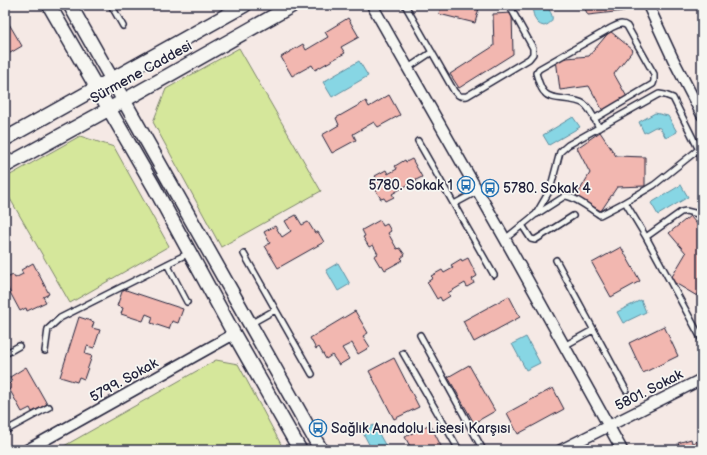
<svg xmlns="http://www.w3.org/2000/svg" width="707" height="455" font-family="'Balsamiq Sans',sans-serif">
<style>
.green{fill:#d5e79b;stroke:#7c846b}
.water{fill:#87d6e4;stroke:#5f8ea0}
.building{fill:#f2b7b0;stroke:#22223b}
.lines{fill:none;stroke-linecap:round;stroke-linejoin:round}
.service-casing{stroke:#22223b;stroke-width:8}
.minor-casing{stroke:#22223b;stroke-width:13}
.tertiary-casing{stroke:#22223b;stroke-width:16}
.service{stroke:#f6f6f2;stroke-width:5}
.minor{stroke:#f6f6f2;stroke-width:10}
.tertiary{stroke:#f6f6f2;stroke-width:13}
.labels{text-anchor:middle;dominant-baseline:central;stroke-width:3.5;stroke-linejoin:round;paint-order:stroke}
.street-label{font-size:14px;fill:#22223b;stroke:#f6f6f2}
.poi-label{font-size:14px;fill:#22223b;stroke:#f6f6f2;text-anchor:start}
</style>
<rect width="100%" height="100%" fill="#f5e9e5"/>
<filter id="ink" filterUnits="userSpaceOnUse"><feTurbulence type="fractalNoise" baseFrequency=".025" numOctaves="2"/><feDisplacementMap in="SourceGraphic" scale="8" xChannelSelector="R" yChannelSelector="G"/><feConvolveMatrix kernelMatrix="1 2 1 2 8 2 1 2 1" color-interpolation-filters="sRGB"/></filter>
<g filter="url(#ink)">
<path class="green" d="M239 48 321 191 221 247 153 122 166 89Z
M80 136 114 147 169 246 70 303 5 190V178Z
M216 360 238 364 284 450H57Z"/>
<path class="water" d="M531 5H546C551 13 558 21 544 26 533 24 534 13 531 5Z
M359 61 368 76 332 97 323 82Z
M655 113 668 116 677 132 666 138 660 128 655 127 644 133 639 122Z
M573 117 580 127 549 145 543 135Z
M681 185 688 197 658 215 651 203Z
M338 263 350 284 338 291 326 270Z
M641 300 646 312 623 323 617 312Z
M526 337 540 363 526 370 512 344Z
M374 425 388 450H372L362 431Z"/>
<path class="building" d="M441 5H467L479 8 475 23 439 14Z
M583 5H623L624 11 588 15Z
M512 13 513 54 459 88 450 74 494 46 493 14Z
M5 17 22 46 5 56Z
M348 18 359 37 341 47 345 53 315 70 312 65 292 76 281 57 303 44 306 50 328 37 325 32Z
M610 31 633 50 614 74 627 97 603 111 589 86 560 90 556 59 589 56Z
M389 95 400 115 378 127 374 122 353 134 356 140 332 153 322 135 339 125 336 118 366 101 369 107Z
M600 132 616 156 645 157V186L617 187 601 211 576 197 590 173 577 148Z
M412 159 422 177 416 180 418 184 411 188 409 184 392 194 394 197 386 201 384 198 381 199 371 182 377 179 375 176 386 170 388 174 397 169 395 166 405 160 406 162Z
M296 215 302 225 308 222 315 233 318 232 324 242 278 268 265 246 270 243 264 232 275 226 282 237 291 231 285 221Z
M690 216 702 230V287L697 296 670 280 686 253 669 233Z
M380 220 383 226 387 224 391 231 388 233 397 249 400 248 405 255 401 258 403 260 385 270 382 265 380 266 374 256 378 254 373 245 369 247 363 237 365 236 362 230Z
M621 247 640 281 611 297 592 263Z
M468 258 477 276 472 279 474 283 467 287 465 283 448 293 450 296 442 301 440 297 437 299 427 282 433 278 431 276 442 270 444 273 453 268 451 265 461 259 462 261Z
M33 263 49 294 43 297 46 302 27 311 26 308 20 311 5 283V279L13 275 15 278 23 274 21 270Z
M123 289 183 309 178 323 172 321 169 329 151 323 153 317 146 314 143 321 121 314 123 308 117 306Z
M509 296 520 317 474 342 463 321Z
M355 311 368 333 363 336 370 347 358 354 352 343 342 348 349 359 339 365 332 355 326 359 319 347 316 349 310 338Z
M79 317 94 322 92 328 100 330 94 348 87 346 85 354 92 356 84 379 79 377 77 382 60 377Z
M664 326 678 356 643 373 629 343Z
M394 358 419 407 394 419 369 371Z
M469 365 495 411 474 423 448 377Z
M26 367 47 404 32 412 30 408 22 412 7 385 12 382 10 377Z
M553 388 564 409 518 434 507 413Z
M430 424 443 450H412L405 437Z
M691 439 692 443 702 440V450H680L678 443Z"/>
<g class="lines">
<defs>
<path id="service" d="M111 5 123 26
M405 5 454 91C458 96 460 97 467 96L529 59 533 54V48L509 5
M408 68 432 52
M594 119 653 84 654 81V74L627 26C621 22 617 25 611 28L539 69 536 73C538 79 540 89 545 93 551 101 574 97 584 104 591 109 595 120 599 128
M418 141 494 275
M625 202 646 237
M454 204 478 191
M537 214 565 196C576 197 590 209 600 215L625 202 654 185 699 149
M702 215 686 211 681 212 646 237 702 340
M522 225 531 239 535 240 573 216
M505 239 536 214 550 190 560 152 568 145 659 94 665 95 673 98 702 156
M244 254 312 374
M556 260 626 390
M167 264 187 302
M250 324 275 310
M420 335 483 450
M564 346 593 330
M45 351 48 329 60 318 189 253
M403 353 459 450
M5 354 19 346
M5 431 49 407"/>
<path id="minor" d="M372 5 505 239 622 450
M648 5 673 59 702 115
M27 450 234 334
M561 450 702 379"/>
<path id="tertiary" d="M49 5 154 187 234 334 300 450
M70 5 321 450
M5 139 245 5
M5 166 109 109 293 5"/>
</defs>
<use href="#service" class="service-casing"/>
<use href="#minor" class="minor-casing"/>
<use href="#tertiary" class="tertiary-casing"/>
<use href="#service" class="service"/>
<use href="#minor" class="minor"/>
<use href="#tertiary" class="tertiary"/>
</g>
</g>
<defs>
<symbol id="bus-ring" viewBox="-11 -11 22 22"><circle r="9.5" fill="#f6f6f2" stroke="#1f6fb2" stroke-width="1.5"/><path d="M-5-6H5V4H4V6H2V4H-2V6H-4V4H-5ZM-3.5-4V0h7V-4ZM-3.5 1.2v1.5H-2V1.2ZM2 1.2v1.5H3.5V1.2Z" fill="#1f6fb2"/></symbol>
</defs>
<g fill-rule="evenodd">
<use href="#bus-ring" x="456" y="175" width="20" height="20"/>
<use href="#bus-ring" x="480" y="178" width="20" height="20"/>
<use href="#bus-ring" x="308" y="418" width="20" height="20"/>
</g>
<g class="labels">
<g class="street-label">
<text transform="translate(141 72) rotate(-29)">Sürmene Caddesi</text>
<text transform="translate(124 380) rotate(-29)">5799. Sokak</text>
<text transform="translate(649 390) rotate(-27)">5801. Sokak</text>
</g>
<g class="poi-label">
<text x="453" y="185" text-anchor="end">5780. Sokak 1</text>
<text x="503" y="188">5780. Sokak 4</text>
<text x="331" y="428">Sağlık Anadolu Lisesi Karşısı</text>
</g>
</g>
<rect width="707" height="455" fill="none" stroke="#f6f6f2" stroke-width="20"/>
<rect x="10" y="10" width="687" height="435" fill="none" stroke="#22223b" stroke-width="1.5" filter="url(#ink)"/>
</svg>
